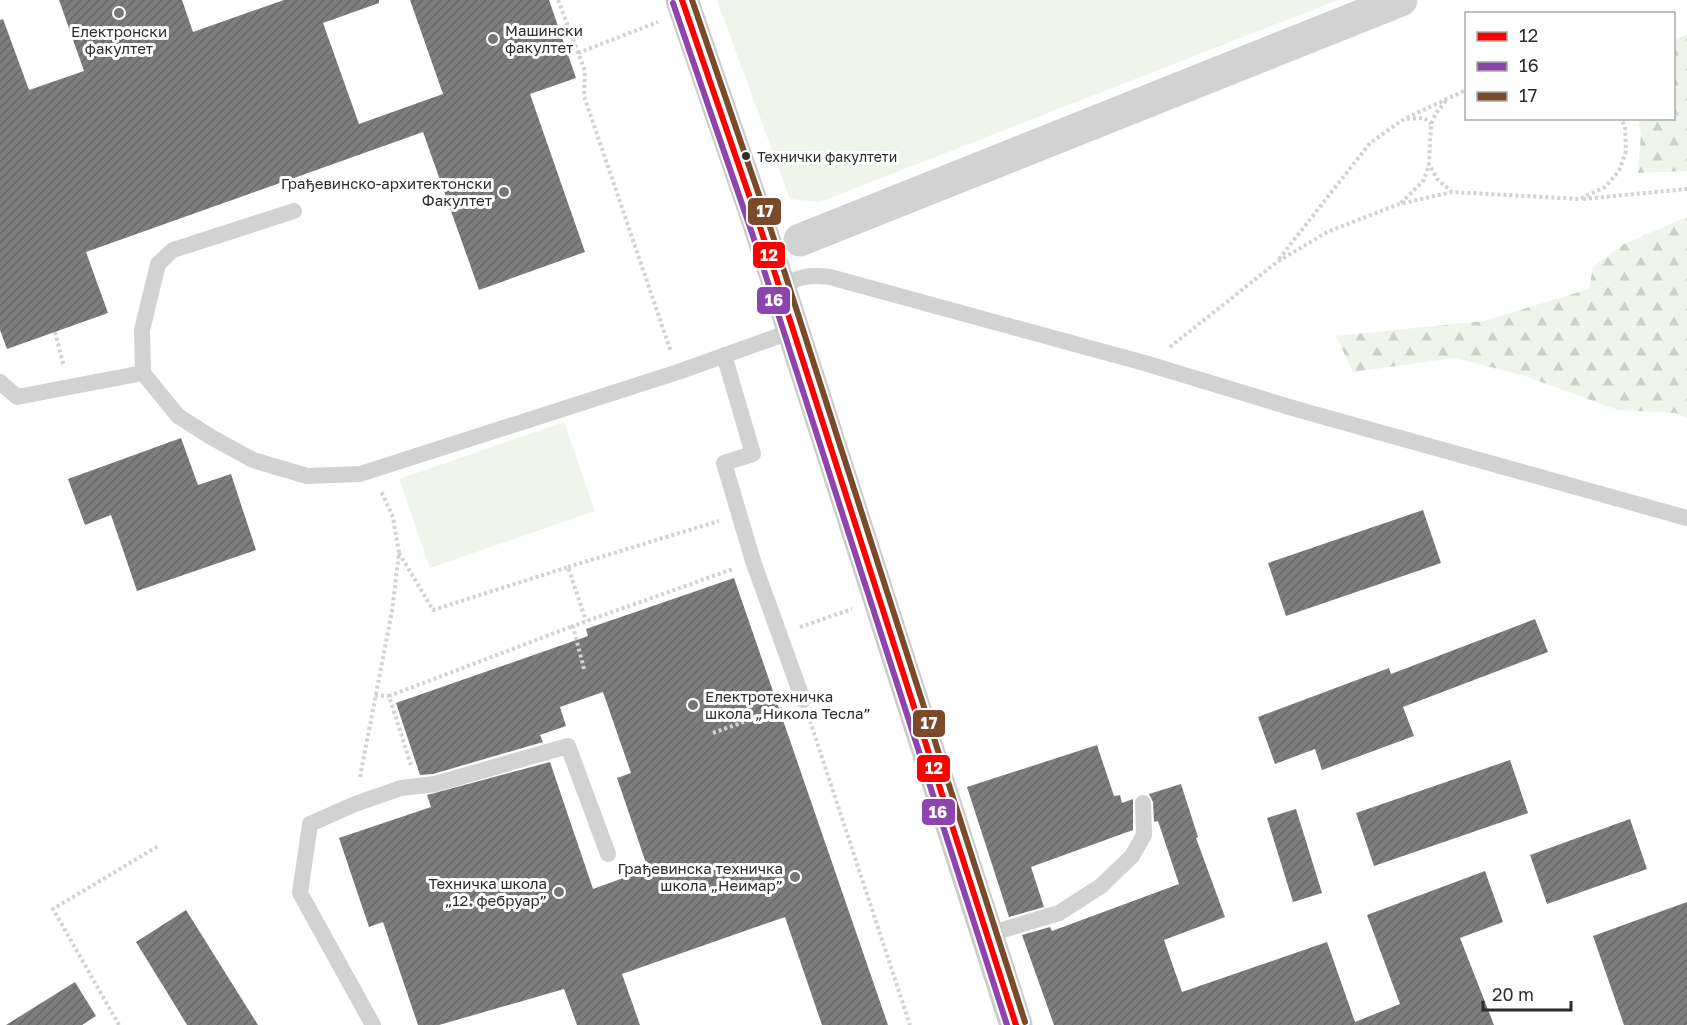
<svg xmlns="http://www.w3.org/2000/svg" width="1687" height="1025" font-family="'Golos Text',sans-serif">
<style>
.green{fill:#eff5ea}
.forest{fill:url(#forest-firs)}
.building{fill:url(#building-hatch)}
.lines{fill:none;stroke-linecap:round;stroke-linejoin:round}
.path{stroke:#d2d2d2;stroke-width:4;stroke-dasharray:3 3;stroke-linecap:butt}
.lane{stroke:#d2d2d2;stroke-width:16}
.street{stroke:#d2d2d2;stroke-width:33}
.secondary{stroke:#cbcbcb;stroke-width:33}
.bus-1-casing{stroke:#fff;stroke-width:10}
.bus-2-casing{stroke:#fff;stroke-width:10}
.bus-3-casing{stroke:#fff;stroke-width:10}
.bus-1{stroke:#f00;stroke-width:6}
.bus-2{stroke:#8e44ad;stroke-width:6}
.bus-3{stroke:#7a4b2a;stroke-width:6}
.poi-dot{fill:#767676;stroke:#fff;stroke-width:2}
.bus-dot{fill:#2d2d2d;stroke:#fff;stroke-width:2}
.labels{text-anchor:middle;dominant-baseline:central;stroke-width:6;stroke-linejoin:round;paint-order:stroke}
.bus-label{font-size:14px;fill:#2d2d2d;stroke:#fff;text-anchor:start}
.poi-label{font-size:15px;fill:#2d2d2d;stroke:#fff;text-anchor:end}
.line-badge{stroke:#fff;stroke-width:2}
.badge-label{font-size:16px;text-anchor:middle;font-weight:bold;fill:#fff}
</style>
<defs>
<pattern id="forest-firs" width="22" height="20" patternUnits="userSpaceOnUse" patternTransform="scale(1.5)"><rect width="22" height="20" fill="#eff5ea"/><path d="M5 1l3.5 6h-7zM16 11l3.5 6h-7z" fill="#cdd2c9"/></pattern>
<pattern id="building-hatch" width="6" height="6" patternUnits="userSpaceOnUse" patternTransform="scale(1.5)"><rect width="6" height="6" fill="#7e7e7e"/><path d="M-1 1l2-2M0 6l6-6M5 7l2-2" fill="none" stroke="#686868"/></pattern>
</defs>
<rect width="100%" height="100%" fill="#fff"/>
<path class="green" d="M717 0H1338L820 202 790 199Z
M564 422 595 511 430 568 399 479Z"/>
<path class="forest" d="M1687 34V171L1638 173 1641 133 1638 119 1674 118V40Z
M1687 217V418L1676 413 1618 410 1525 376 1455 358 1353 372 1336 336 1484 321 1589 289 1593 267 1622 245Z"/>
<path class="building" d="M59 0H182L193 32 284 0H379V3L323 23 359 124 443 94 410 0H549L576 78 530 94 585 252 479 290 423 132 86 252 108 313 7 349 0 330V20L3 19 29 90 84 71Z
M181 438 198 485 231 474 256 550 137 591 111 515 85 525 68 479Z
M1423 510 1441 563 1286 616 1268 563Z
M734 578 888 1025H822L785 917 622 974 640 1025H577L564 989 439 1025H418L383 922 369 927 339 838 431 807 427 795 550 762 593 889 648 869 617 778 631 773 603 692 560 707 566 726 540 735 543 742 433 774 420 775 396 703 588 636 586 629Z
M1535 619 1548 652 1403 707 1414 736 1322 770 1315 749 1275 764 1258 717 1389 668 1391 674Z
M1097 745 1114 796 1120 795 1122 803 1133 799V830L1031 867 1044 907 1009 917 967 787Z
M1510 760 1528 813 1374 866 1356 813Z
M1181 784 1198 837 1196 838 1225 917 1164 940 1182 992 1327 942 1355 1022 1400 1004 1367 915 1485 871 1503 922 1460 938 1494 1025H1054L1022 935 1050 927 1052 931 1179 884 1158 821 1154 822 1153 802 1149 794Z
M1296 809 1322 893 1293 902 1267 818Z
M1630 819 1647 869 1547 904 1530 855Z
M1687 902V1025H1624L1593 936Z
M186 910 258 1025H187L173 1002 136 942Z
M75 982 96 1016 82 1025H6Z"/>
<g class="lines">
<path class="path" d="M558 0 585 71 584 96 671 352
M578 53 658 22
M1446 101 1436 113 1431 124 1429 164 1437 179 1451 191
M1407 119 1424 118 1431 124
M1583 199 1687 189
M1401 203 1424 180 1429 164
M1279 259 1370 143 1404 119 1466 90
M55 332 64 367
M1170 347 1277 262 1327 232 1399 204 1452 192 1580 199 1605 187 1619 171 1626 151 1625 126 1620 118
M399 553 433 610 568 567 586 621
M568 567 719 521
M800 627 852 609
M584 669 573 626 733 569
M375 695 389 696
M810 721 910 1025
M713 733 782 708
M411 765 389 696 573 626
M360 777 392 611 399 553 393 517 381 491
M119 1025 53 909 160 845"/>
<path class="lane" d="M294 211 173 250 158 264 142 330 143 373 178 416 211 437 253 460 307 476 360 474 678 372 793 331
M779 288C799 277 807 274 830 277L1148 364 1296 409 1687 518
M724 355 753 454 724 463 753 561 803 700
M0 382 17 397 143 373
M986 935 1059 913 1101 886 1132 856 1144 835 1143 803
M373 1025 300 893 310 824 355 804 401 788 435 784 568 746 608 854"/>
<path class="street" d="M800 240 1401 0"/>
<path class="secondary" d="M682 0 761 230 1016 1025"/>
<defs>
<path id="bus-1" d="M682 0 761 230 1016 1025"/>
<path id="bus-2" d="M673 3 752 233 1007 1025"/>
<path id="bus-3" d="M692 0 770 227 1025 1022"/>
</defs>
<use href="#bus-1" class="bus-1-casing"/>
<use href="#bus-2" class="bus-2-casing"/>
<use href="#bus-3" class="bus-3-casing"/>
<use href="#bus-1" class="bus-1"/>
<use href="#bus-2" class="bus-2"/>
<use href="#bus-3" class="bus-3"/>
</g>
<g class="poi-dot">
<circle cx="119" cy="13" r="6"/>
<circle cx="493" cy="39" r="6"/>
<circle cx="504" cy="192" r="6"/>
<circle cx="693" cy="705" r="6"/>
<circle cx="795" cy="877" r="6"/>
<circle cx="559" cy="892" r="6"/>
</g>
<circle class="bus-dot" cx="746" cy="156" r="5"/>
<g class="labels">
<g class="bus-label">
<text x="757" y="156">Технички факултети</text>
</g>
<g class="poi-label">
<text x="505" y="30" text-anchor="start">Машински<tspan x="505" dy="17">факултет</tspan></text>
<text x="119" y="31" text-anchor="middle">Електронски<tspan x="119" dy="17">факултет</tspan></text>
<text x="492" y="183">Грађевинско-архитектонски<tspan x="492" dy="17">Факултет</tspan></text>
<text x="705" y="696" text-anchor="start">Електротехничка<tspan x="705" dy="17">школа „Никола Тесла”</tspan></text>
<text x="783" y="868">Грађевинска техничка<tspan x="783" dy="17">школа „Неимар”</tspan></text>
<text x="547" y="883">Техничка школа<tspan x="547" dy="17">„12. фебруар”</tspan></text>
</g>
</g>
<g class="line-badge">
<rect x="747" y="197" width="35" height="29" rx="6" fill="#7a4b2a"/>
<rect x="752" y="241" width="34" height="28" rx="6" fill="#f00"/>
<rect x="756" y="286" width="35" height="29" rx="6" fill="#8e44ad"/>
<rect x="912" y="709" width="34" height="29" rx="6" fill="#7a4b2a"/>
<rect x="916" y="754" width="35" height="29" rx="6" fill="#f00"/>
<rect x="921" y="798" width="35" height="28" rx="6" fill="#8e44ad"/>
</g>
<g class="badge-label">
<text x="765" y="217">17</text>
<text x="769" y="261">12</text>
<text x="774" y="306">16</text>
<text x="929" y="729">17</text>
<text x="934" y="774">12</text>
<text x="938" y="818">16</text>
</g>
<rect x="1465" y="12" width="210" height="108" fill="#ffffff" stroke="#ababab" stroke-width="1.5"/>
<rect x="1477" y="32" width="30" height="9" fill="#ff0000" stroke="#ababab" stroke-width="1.5"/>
<text x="1519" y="42" font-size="18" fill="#2d2d2d">12</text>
<rect x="1477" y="62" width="30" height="9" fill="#8e44ad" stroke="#ababab" stroke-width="1.5"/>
<text x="1519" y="72" font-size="18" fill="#2d2d2d">16</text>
<rect x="1477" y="92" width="30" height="9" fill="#7a4b2a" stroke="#ababab" stroke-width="1.5"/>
<text x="1519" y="102" font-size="18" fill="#2d2d2d">17</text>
<path d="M1483 1001v9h88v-9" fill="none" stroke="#2d2d2d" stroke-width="3"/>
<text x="1492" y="1001" font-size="18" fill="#2d2d2d" stroke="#ffffff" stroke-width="4.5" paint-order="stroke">20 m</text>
</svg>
